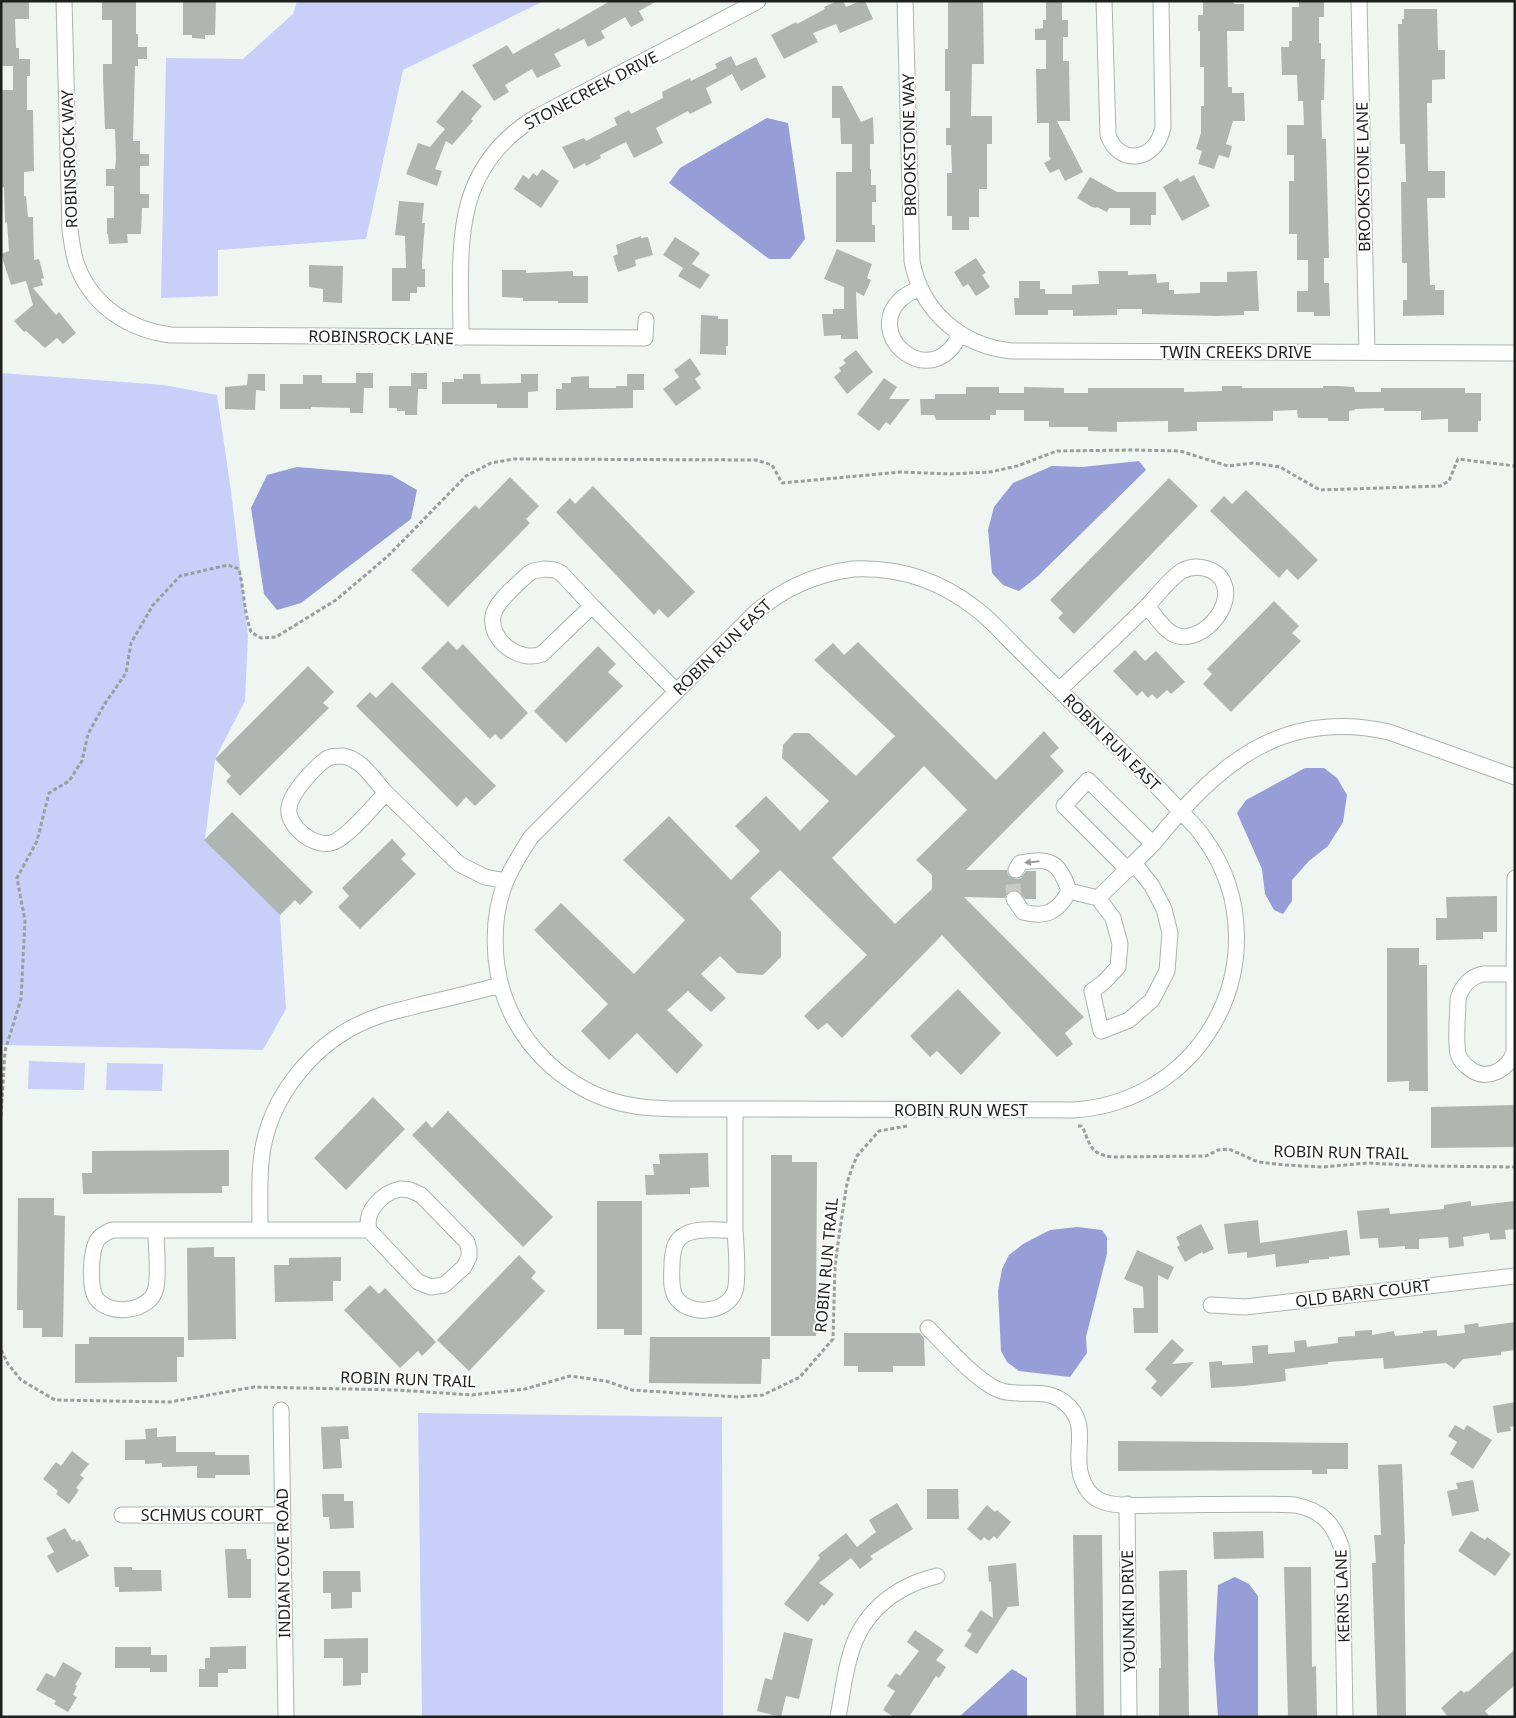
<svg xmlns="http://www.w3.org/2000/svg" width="1516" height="1718" font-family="'Noto Sans',sans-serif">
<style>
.green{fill:#c9cff9}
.water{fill:#969dd7}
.building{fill:#afb6b2;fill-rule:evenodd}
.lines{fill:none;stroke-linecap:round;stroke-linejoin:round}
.minor-tunnel{stroke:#c5cbc7;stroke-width:15;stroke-dasharray:15 8;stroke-linecap:butt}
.minor-casing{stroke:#abb3ae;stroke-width:17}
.path{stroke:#999f9b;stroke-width:3;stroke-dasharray:4 2.5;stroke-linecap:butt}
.minor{stroke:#fff;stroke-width:15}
.oneway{fill:#999b9a}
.labels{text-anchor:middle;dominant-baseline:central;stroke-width:4;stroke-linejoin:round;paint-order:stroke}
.street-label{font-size:16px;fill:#1d201e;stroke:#fff}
</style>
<rect width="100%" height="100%" fill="#eff6f1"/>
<path class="green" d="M297 1H544L403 70 366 239 218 250V296L161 298 166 58 243 59 293 14Z
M1 373 164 385 217 395 231 491 248 635 245 701 215 759 205 840 280 915 286 1009 263 1050 1 1045Z
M29 1061 85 1063 84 1090 28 1089Z
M107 1063 163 1064 162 1091 106 1090Z
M418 1413 722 1417 723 1717H422Z"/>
<path class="water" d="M767 118 788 123 805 239 790 259H769L669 183 680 168Z
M1139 461 1146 470 1037 577 1019 591 1003 585 992 573 988 530 994 507 1013 483 1052 466 1082 467Z
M297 467 391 475 417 490 411 519 301 603 277 610 264 594 251 508 267 475Z
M1305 768H1324L1337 778 1347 795 1343 822 1328 846 1309 861 1292 880V901L1283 914 1274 910 1265 894 1262 869 1237 813 1246 800Z
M1077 1227 1102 1230 1107 1237V1254L1086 1337 1087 1353 1070 1377 1019 1371 1007 1362 1001 1351 998 1291 1002 1269 1009 1255 1023 1244 1050 1230Z
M1235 1577 1249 1584 1258 1596V1717H1218L1214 1659 1218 1585Z
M1012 1669 1027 1678V1717H959Z"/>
<path class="building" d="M1 1H29V19H15L16 48H19V59H30V76H27V110H33L34 171 24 172V196H26L28 217H33L34 260 39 259 44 278 41 279 43 285 33 288 56 315 59 312 76 333 63 344 57 338 45 348 26 331 24 332 14 321 33 305 26 281 11 285 1 254 9 251 7 222 5 223 4 187 1 188V90H13V66H1Z
M102 1H136V34H138V47H147V59H138V66H135L133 141H140V154H149V166H140V194H149V208H142L141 234H127L128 243 109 244 108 234H107V218H114V186H106V169H115L116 159 115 129H105L103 78V64H112V20H102Z
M183 1H216L215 35H205V39L192 38V35H183Z
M610 1H657L639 11 644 20 631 27 625 17 601 31 605 38 588 47 584 39 554 54 561 66 537 78 532 69 505 85 509 92 494 101 472 65 507 45 513 54 559 28 560 30Z
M837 1H843L846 7 860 1H865L873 19 840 33 836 24 813 33 818 42 784 59 771 35 796 22 797 24 825 9 824 7Z
M948 1H983L984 64H972L971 116H992V144H987V189H979V217H969V230H952V216H947V173H952L951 145H946V128H950V91H945V49H948Z
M1046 1H1062V20H1068V37H1063V61H1069L1070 121H1057L1083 172 1065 181 1059 169 1050 173 1044 163 1051 159 1049 156V123H1037L1036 69H1046V40H1035V29L1043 28V20H1046Z
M1203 1H1233L1234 4H1244V31H1227L1228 87H1232V93H1244L1245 121H1233L1226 144 1232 146 1229 158 1219 155 1214 169 1198 164 1202 151 1196 149 1201 133V106H1204V67H1200V31H1198V15H1203Z
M1299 1H1324V17H1319V43H1321V59H1325L1324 100H1321L1322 139H1326L1329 258H1324V283H1329L1330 316H1314V312H1297V291H1308V260H1297V234H1289V181H1294V155H1287V125H1304L1303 101H1298L1297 75H1282L1281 47H1289V41H1292V7H1299Z
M1404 9H1437L1438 50H1445V79L1432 80V103H1427L1428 171H1445V198H1427L1430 285H1435V290H1444V315L1403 316V300H1407V263H1402L1401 182H1406L1405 144H1400L1398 24H1402V19H1404Z
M731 56 736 66 756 57 766 77 741 91 732 74 706 88 712 103 690 114 688 111 656 128 663 143 634 158 626 142 600 155 601 158 586 166 585 163 574 169 562 147 584 138 586 141 617 125 614 118 629 110 631 114 663 98 662 92 690 78 691 81 717 68 715 64Z
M832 86H842L861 122 873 117 874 144H870V169H871V185H876V202H872V225H875V242H836V172H852V144H841L840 118H832Z
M462 90 482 106 471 119 473 121 452 145 446 141 435 169 442 171 437 186 406 174 418 143 430 147 445 129 436 122Z
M542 169 559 181 541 208 514 189 523 175 529 179 533 173 537 176Z
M1194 175 1210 206 1182 221 1163 187 1178 178 1180 182Z
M1090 177 1117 192H1156V215H1151V225H1130V208H1109L1107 212 1097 207 1096 208 1092 207 1077 198Z
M399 201 424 203 422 223H425L422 261V269H425V287H417V293H410V301H392V268H406L405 236 395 235Z
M641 236V238L648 237 653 255 635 260 636 266 618 272 613 256 618 254 616 245Z
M675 237 700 253 692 264 710 275 700 289 678 276 683 268 663 255Z
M837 249 872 264 867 278 871 280 864 296 856 292 858 339H841V335L824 336 822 314H833V309H844V287L824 279Z
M976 258 986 273 982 275 990 287 976 296 968 284 963 287 954 272Z
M309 265 343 266 342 303 323 302V289L309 287Z
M502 270H526V273L573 271V276H588V303H558V301H523V298L502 297Z
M1098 271H1128V275L1156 274 1157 283 1169 282V290H1174V294L1200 293V282H1227V272L1257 271 1259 311H1244V315L1217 316 1142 314V309H1117V315L1073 316V310H1048V315H1015L1014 298H1019V281H1040V289H1045V294H1072V285L1099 284Z
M701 315 718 316V319H728V346H726V355L700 354Z
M856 350 873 372 847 394 834 377 841 371 839 368 846 363 843 360Z
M690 358 701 374 695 379 701 388 676 406 663 389 679 377 674 370Z
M356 373H373V388H364L363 413H350V408L311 407V409H280V384H303V375H322V383H356Z
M411 373H427V389H418L417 415H405V411H397V408H389V386H411Z
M248 374H265V391L256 390 255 410 225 409V387L247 385Z
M463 374H480L481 384 521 383V374H538V391L528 392V408H497V404H442V382H454V379H463Z
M627 374H644V390H633V408L556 410V389H562V383H571V377L589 376V388H616V386H627Z
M884 378 897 387 889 399H910L890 425 886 422 879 431 857 414Z
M1222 386H1242V388H1323V386H1338L1354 387 1355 392H1381V388H1465V393H1481V421H1478V432H1448V419L1421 420V411H1384V408L1355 409V410L1349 411V421H1328V418H1298L1297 410 1273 411V421L1197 422V431L1168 432V421L1117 422V432L1088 431V427H1049V421H1024V410H996V415H990V420H936L934 415H921L920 399H935V394H966V387H999V393H1024V387L1064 388V393H1088V388H1184V392L1222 391Z
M510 477 539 506 526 519 530 523 448 607 411 570 475 505 479 509Z
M1169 478 1198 506 1074 634 1058 618 1063 613 1050 600Z
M593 486 695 592 668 618 659 609 654 615 556 512 570 498 575 504Z
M1246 490 1318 560 1298 580 1287 569 1279 578 1210 511 1224 496 1232 504Z
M1274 601 1299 626 1292 633 1301 641 1231 712 1203 684 1212 674 1207 669Z
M448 641 457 650 463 644 528 713 501 740 495 734 490 739 421 668Z
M858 642 996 780 1044 731 1059 748 1050 756 1064 771 966 870H1007L1008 875 1016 879 1021 878 1026 871H1036V899H1025L1018 891 1014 890 1008 892 1005 898 964 897 1084 1017 1065 1033 1073 1044 1057 1057 942 935 842 1038 827 1023 818 1030 804 1016 867 955 780 870 750 898 781 932V957L763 975 737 973 720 956 701 974 726 998 711 1012 688 991 667 1010 703 1045 677 1074 637 1033 609 1060 581 1031 608 1004 534 930 561 903 634 974 685 920 623 860 669 816 731 880 760 851 735 826 766 796 800 831 829 801 782 758 783 745 794 733H809L856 776 895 736 814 660 833 643 844 655ZM924 766 967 810 916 860 932 875V889L895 924 832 858Z
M598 646 616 664 608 672 623 686 566 743 534 711Z
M1135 650 1145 661 1156 651 1185 682 1171 694 1167 690 1157 699 1152 694 1148 698 1142 691 1137 696 1113 671Z
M308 666 334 692 323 703 329 708 240 796 226 781 231 776 215 759Z
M392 682 496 786 475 806 466 797 457 807 356 706 370 692 376 698Z
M232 812 313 892 300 905 295 900 280 915 204 840Z
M392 839 406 854 401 859 416 874 360 929 338 907 349 896 342 888Z
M1497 896V932H1483V939L1436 940V918H1447L1446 897Z
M1387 948H1419V965H1427L1428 1091H1409V1081L1387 1082Z
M958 989 1001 1033 961 1075 937 1051 930 1057 910 1036Z
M373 1097 405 1129 346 1190 314 1158Z
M1515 1105V1147L1431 1148V1107Z
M448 1111 553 1217 523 1247 412 1135 426 1121 432 1128Z
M229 1150V1186H222V1193L83 1194 82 1173H92V1151Z
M708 1153 709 1187 690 1188V1194L646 1195 645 1175H654L653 1164H660L659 1154Z
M771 1155H792V1162H817L816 1336H771Z
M18 1198H54V1215L65 1216 63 1337H42V1328H23V1310H17Z
M597 1201H642V1335H624V1329H597Z
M1471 1201V1206L1515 1201V1229L1505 1230 1506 1239 1490 1240 1489 1233 1463 1237 1464 1246 1449 1248 1448 1237 1419 1239V1249H1405V1246L1379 1248 1378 1238 1360 1239 1357 1211 1389 1208 1390 1214 1444 1209V1205Z
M1258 1220 1260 1243 1347 1230 1350 1255 1329 1257V1259L1309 1260V1263L1276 1267 1275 1254 1247 1258V1252L1228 1254 1224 1224Z
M1201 1224 1214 1249 1203 1254 1202 1252 1185 1262 1177 1247 1180 1245 1176 1237Z
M214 1247V1257H235L236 1339 188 1340 187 1248Z
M1137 1250 1174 1267 1168 1280 1158 1275V1333H1134L1133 1308H1144L1143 1287 1124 1279Z
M519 1255 536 1272 531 1278 545 1291 469 1371 437 1340Z
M341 1257V1281H333V1301L275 1302 274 1265H289V1258Z
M370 1285 379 1294 385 1288 436 1342 422 1356 418 1351 400 1368 344 1310Z
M1515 1322V1350L1501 1352V1355L1463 1359 1454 1369 1446 1363 1384 1369 1383 1358 1328 1362V1364L1285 1369 1286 1381 1244 1386 1211 1388 1209 1362 1222 1361V1365L1253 1363 1252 1346 1268 1345V1354L1295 1352 1294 1341 1306 1340 1307 1347 1338 1343V1337L1355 1336V1331L1372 1330V1335L1394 1331 1395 1336 1423 1333V1331L1437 1330V1336L1465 1333 1464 1325 1478 1323 1479 1327Z
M844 1333H920L924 1338 925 1366H893V1372H858V1366H844Z
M89 1337H184V1357H177V1382L75 1383V1344H89Z
M650 1337H770V1359H762L761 1384 649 1383Z
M1172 1339 1184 1350 1172 1364 1194 1362 1161 1397 1151 1388 1157 1381 1145 1369Z
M1515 1402V1426L1510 1427 1511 1431 1497 1433 1493 1406Z
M1455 1425 1464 1430 1467 1425 1492 1440 1473 1469 1450 1454 1457 1442 1448 1436Z
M348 1426 349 1439H340L342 1468 323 1469 321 1427Z
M157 1428V1437L176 1436V1452H215V1455H249L250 1475H215V1478H197V1466L162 1467V1463L145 1464V1460H125V1440L146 1439 145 1429Z
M1118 1441 1348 1443V1469H1327V1474H1312V1470L1118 1471Z
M72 1451 89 1464 80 1475 84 1478 76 1488 79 1490 69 1504 56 1494 58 1491 43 1479 56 1462 61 1466Z
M1402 1464 1405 1544H1404L1406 1717H1377L1372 1563H1376L1374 1535H1381L1378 1465Z
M1473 1480 1479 1511 1452 1516 1447 1491 1458 1489 1456 1483Z
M927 1489H958L959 1519H927Z
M322 1494H344V1501H353L354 1528 330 1529 329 1517H323Z
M897 1503 913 1529 870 1556 873 1559 860 1569 851 1558 819 1583 834 1594 824 1606 822 1604 808 1622 784 1604 820 1558 818 1555 846 1533 857 1547 876 1532 869 1520Z
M987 1505 995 1512 997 1510 1011 1522 997 1539 994 1536 989 1541 984 1537 981 1541 967 1529Z
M65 1528 72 1540 75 1539 76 1542 80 1540 89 1556 57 1573 47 1556 54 1552 46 1538Z
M1263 1531 1264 1558 1214 1559 1213 1532Z
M1471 1531 1485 1540 1487 1537 1511 1554 1495 1576 1458 1551Z
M1073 1535H1102L1104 1717H1076Z
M225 1549H246L247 1559H251V1598H228Z
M1016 1563 1019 1606 1008 1607 977 1654 964 1646 972 1634 967 1631 981 1610 993 1618 991 1581 989 1582 988 1566Z
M114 1567H132V1570H161L162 1591 119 1592V1587H115Z
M1284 1567H1311L1312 1667 1316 1666 1317 1717H1288Z
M1187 1570 1189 1717H1159V1668H1161L1159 1571Z
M323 1571H360L361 1592H352V1608L331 1609V1593H323Z
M915 1630 944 1650 936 1660 946 1667 939 1678 936 1676 909 1717H894L883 1710 895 1691 887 1686 896 1673 900 1676 919 1651 907 1642Z
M784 1632 813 1639 799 1699 786 1696 781 1717 757 1711 765 1678 772 1680Z
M368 1638V1673H361V1685L343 1686V1658H324V1639Z
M246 1646V1669H228V1673H218V1687H199V1669H205V1658H210V1647Z
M115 1647H151V1655H167V1672H150V1668H115Z
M1515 1649V1685L1485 1711 1490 1717H1448L1441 1708 1461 1690 1464 1693 1467 1691 1468 1692Z
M63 1662 82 1673 75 1685 77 1686 73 1695 77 1697 68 1712 54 1704 56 1701 36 1690 46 1673 55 1677Z"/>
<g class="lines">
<path class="minor-tunnel" d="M1014 899 1013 884 1016 870"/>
<defs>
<path id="minor" d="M64 1 70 230C72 243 73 256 78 268 94 307 130 330 171 335L645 338 646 320
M905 1 912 261C921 311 961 346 1012 351L1515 353
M1104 1 1108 135C1119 167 1157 161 1163 127L1161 1
M1359 1 1367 352
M920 288C913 291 906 294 900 300 863 337 933 394 960 334
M461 338C461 251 449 172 533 119L758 1
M544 569 555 570 561 573 592 606 542 654C520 663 489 641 493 616 495 602 518 584 528 574L533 571Z
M853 569C899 567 939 580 975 608 990 619 1003 634 1016 647 1041 672 1066 697 1091 721 1121 751 1151 779 1179 810 1188 819 1197 827 1204 838 1247 897 1247 976 1206 1036 1176 1080 1126 1107 1073 1110 972 1110 872 1109 772 1109 746 1109 719 1109 693 1109 663 1109 633 1109 604 1098 559 1081 523 1045 506 1001 492 965 491 917 506 881 513 865 522 851 531 837L756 612C785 587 816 574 853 569Z
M592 606 676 691
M1059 690C1089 662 1119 634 1147 606 1156 597 1172 576 1182 571 1196 563 1218 568 1224 584 1234 609 1198 647 1173 634 1162 628 1155 615 1147 606
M343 756C362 759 374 780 386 793 373 806 350 835 334 842 316 850 286 826 289 808 290 794 314 768 325 760 330 756 337 756 343 756Z
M386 793 459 864 485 877 506 881
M1153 844C1217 765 1281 708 1389 732L1515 777
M1134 863 1152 886 1164 909 1170 933 1167 971 1152 1000 1129 1020 1101 1031 1092 991 1104 982 1118 967 1120 944 1113 918 1098 898Z
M1128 870 1064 806 1088 780 1153 844 1134 863
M1069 891 1098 898
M1014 899 1023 912C1046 918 1058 912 1069 891 1060 863 1050 856 1020 863L1016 870
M1483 974H1514V1052C1508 1069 1488 1082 1470 1069 1465 1065 1460 1061 1458 1054 1455 1039 1458 1015 1458 999 1462 986 1469 977 1483 974Z
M1514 974 1515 878
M735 1109V1230
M400 1189 410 1190 421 1195 467 1242 469 1250V1257L464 1267 444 1285 431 1287 418 1282 369 1230C364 1211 382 1193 400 1189Z
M112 1230H156C156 1247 159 1273 156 1288 151 1312 109 1317 96 1298 89 1287 90 1248 99 1238 102 1235 107 1232 112 1230Z
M156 1230H369
M260 1230C260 1207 259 1184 261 1162 267 1096 317 1037 379 1016 392 1011 406 1009 419 1005 446 999 474 992 501 985
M735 1230C736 1246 739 1277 735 1291 727 1314 687 1317 675 1296 670 1286 672 1273 672 1262 673 1250 674 1240 686 1234 700 1227 721 1231 735 1230Z
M1211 1305 1245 1307 1515 1276
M928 1328C945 1345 980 1385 1002 1391 1023 1397 1045 1387 1064 1402 1091 1423 1073 1450 1081 1476 1084 1486 1089 1495 1099 1500 1115 1508 1144 1505 1162 1505 1206 1505 1251 1503 1295 1505 1322 1510 1334 1524 1342 1549L1345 1717
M281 1410 286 1717
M1127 1504 1129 1717
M122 1515H283
M838 1717C842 1697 844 1675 850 1656 861 1613 895 1586 937 1576"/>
</defs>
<use href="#minor" class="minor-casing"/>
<path class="path" d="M1 1116 5 1051 21 999 25 921 17 878 37 841 49 793 69 781 82 761 88 734 104 705 126 673 131 643 153 605 180 576 228 565 239 569C244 590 244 612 251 632L261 638 276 637 336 600 388 556 466 476 491 463 514 459 756 460 772 465 782 483 901 472 951 474 990 472 1017 466 1057 451 1134 450 1180 451 1228 466 1253 463 1280 467 1320 490 1440 486 1449 481 1458 459 1515 466
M1078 1126H1081L1083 1128C1091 1147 1090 1153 1112 1157L1206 1156 1218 1150 1229 1149 1258 1162 1285 1165 1323 1167 1367 1163 1426 1166 1515 1167
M1 1350 8 1364 21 1380 55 1400 170 1402 254 1387 397 1390 472 1395 525 1389 570 1376 606 1381 632 1390 738 1397 763 1395 800 1377 833 1339 835 1266 839 1236 847 1183 852 1168 857 1156 879 1131 907 1126"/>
<use href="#minor" class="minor"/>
</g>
<defs><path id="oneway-solid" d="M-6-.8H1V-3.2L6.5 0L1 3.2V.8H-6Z" transform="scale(1.25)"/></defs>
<use class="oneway" href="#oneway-solid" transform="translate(1032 862) rotate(174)"/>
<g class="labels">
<g class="street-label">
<text transform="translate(591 90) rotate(-28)">STONECREEK DRIVE</text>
<text transform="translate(909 145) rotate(-91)">BROOKSTONE WAY</text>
<text transform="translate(69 159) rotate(-92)">ROBINSROCK WAY</text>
<text transform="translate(1363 177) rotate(-91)">BROOKSTONE LANE</text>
<text transform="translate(381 337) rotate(1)">ROBINSROCK LANE</text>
<text x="1236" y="352">TWIN CREEKS DRIVE</text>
<text transform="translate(722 647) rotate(-44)">ROBIN RUN EAST</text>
<text transform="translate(1112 742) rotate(45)">ROBIN RUN EAST</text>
<text x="961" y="1110">ROBIN RUN WEST</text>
<text transform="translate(1341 1152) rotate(1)">ROBIN RUN TRAIL</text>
<text transform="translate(826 1265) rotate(-85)">ROBIN RUN TRAIL</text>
<text transform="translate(1363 1293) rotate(-7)">OLD BARN COURT</text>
<text transform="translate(408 1379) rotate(2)">ROBIN RUN TRAIL</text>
<text x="202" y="1515">SCHMUS COURT</text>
<text transform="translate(283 1563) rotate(-91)">INDIAN COVE ROAD</text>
<text transform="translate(1342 1596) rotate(-92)">KERNS LANE</text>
<text transform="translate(1128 1611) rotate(-91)">YOUNKIN DRIVE</text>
</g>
</g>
<rect width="1516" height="1718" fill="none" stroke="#1d201e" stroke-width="5"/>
</svg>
